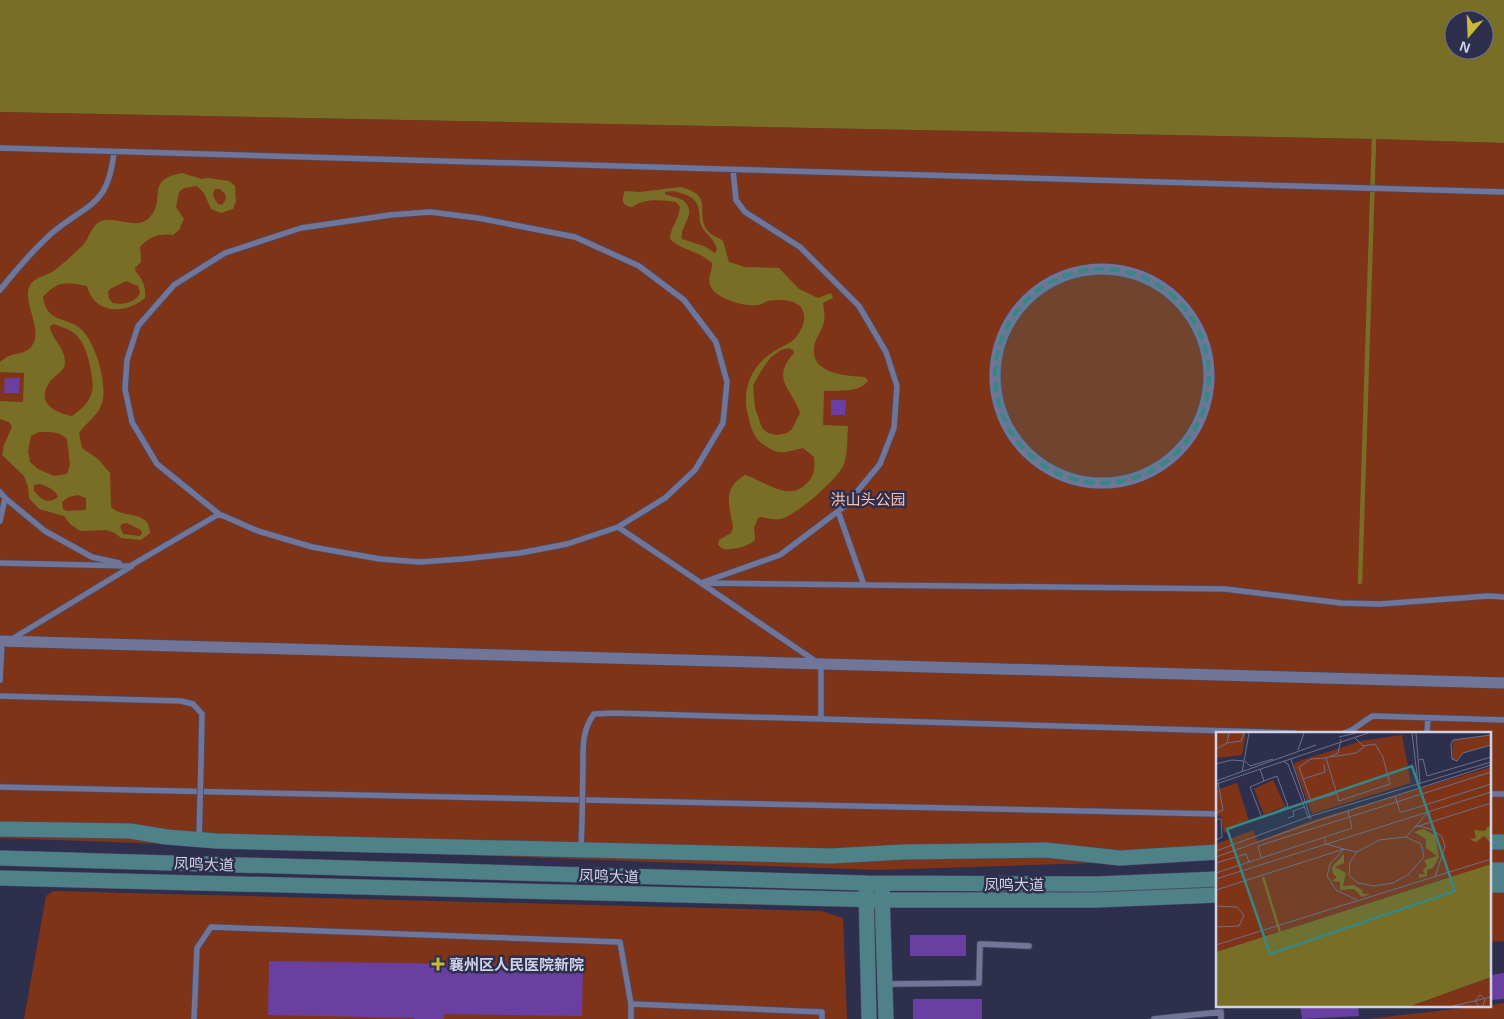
<svg xmlns="http://www.w3.org/2000/svg" width="1504" height="1019" font-family="Helvetica,'Noto Sans SC',sans-serif">
<style>
.green{fill:#7f3418}
.water{fill:#796e25;fill-rule:evenodd}
.lines{fill:none;stroke-linecap:round;stroke-linejoin:round}
.stream{stroke:#796e25;stroke-width:4.5}
.building{fill:#693fa2}
.lane-casing{stroke:#4a4b64;stroke-width:7}
.street-casing{stroke:#4a4b64;stroke-width:12}
.secondary-casing{stroke:#4a4b64;stroke-width:16}
.lane{stroke:#717598;stroke-width:5.5}
.street{stroke:#717598;stroke-width:11}
.secondary{stroke:#4f8189;stroke-width:15}
.lane-bridge-casing{stroke:#4a4b64;stroke-width:7;stroke-linecap:butt}
.lane-bridge{stroke:#717598;stroke-width:5.5}
.marked{fill:#368886;fill-opacity:0.2;stroke:#368886;stroke-width:4;stroke-dasharray:10 6;stroke-linejoin:round}
.poi-dot{fill:#cdb938;stroke:#2d2f4d;stroke-width:2}
.labels{text-anchor:middle;dominant-baseline:central;stroke-width:5;stroke-linejoin:round;paint-order:stroke}
.park-label{font-size:15px;fill:#fbc0ab;stroke:#2d2f4d}
.street-label{font-size:15px;fill:#d0d2e6;stroke:#2d2f4d}
.poi-label{font-size:15px;font-weight:bold;fill:#d0d2e6;stroke:#2d2f4d;text-anchor:start}
.inset-river{fill:none;stroke:#796e25;stroke-width:2.5}
.inset-road{fill:none;stroke:#6e708a;stroke-width:1}
.view{fill:#368886;fill-opacity:0.15;stroke:#368886;stroke-width:2.5}
.inset-edge{fill:none;stroke:#d0d2e6;stroke-width:2.5}
</style>
<rect width="100%" height="100%" fill="#2d2f4d"/>
<path class="green" d="M0 112 1374 139 1504 143V941L1490 942V733H1218V859L877 870 0 838Z
M53 891 821 911 843 918 847 1019H24L46 896Z
M1504 1003V1019H1368L1490 1005Z"/>
<path class="water" d="M0 0H1504V143L1374 139 0 112ZM1454 20H1484V50H1454Z
M182 173 202 179 208 178 229 181 235 186 236 201 233 209 221 213 211 209 204 193 197 186 184 188 179 192 176 207 184 219 179 230 173 235C159 233 149 237 140 247L141 262 135 268 136 272C143 280 146 287 145 298 125 315 94 314 87 286 66 282 58 280 43 297 47 325 69 316 82 330 96 344 109 387 101 406 96 417 85 424 79 433L82 448 98 459 110 473 111 507C125 520 149 509 150 533L141 540 121 538 115 533 106 530 80 531 70 524 64 516 39 509 29 498 28 487 24 476 2 455 4 445 12 427 9 422 0 419V401L23 402 24 373 0 372V362C3 360 6 357 9 356 16 353 24 354 30 348 48 330 14 294 35 280 40 276 47 275 52 272 61 266 76 252 84 244 89 238 91 227 99 222 114 214 136 232 150 217 167 199 144 180 182 173ZM215 189H220L225 194 226 199 222 205 218 204 214 198 213 193ZM126 281 138 286 140 293C135 303 124 305 113 303L109 299 108 292 110 289ZM54 324C61 327 70 329 75 334 83 341 87 352 89 362 95 387 96 400 72 416 55 413 36 403 49 383 54 375 65 372 65 362 65 347 51 339 50 326ZM39 432C49 432 59 431 67 439L70 465 67 474 54 476 38 469 30 462 28 451 31 436ZM40 484C47 486 56 490 58 497 47 505 41 499 34 491V485ZM78 495 86 498V510L67 511 63 509 62 502 69 497ZM127 523 141 530 142 533 140 536 123 534 120 527 122 524Z
M680 187C715 195 695 212 707 230 710 235 718 237 723 241L729 262 745 267 779 268 799 289 818 298 831 293 833 298 823 303C824 309 825 316 824 322 822 331 815 338 814 348 811 374 847 376 865 377L868 381C860 393 836 390 824 391L823 425 848 426C847 438 848 452 844 464 838 479 796 516 780 519 774 520 767 518 761 517L758 518 754 528 755 540C748 547 733 550 723 549L718 545 719 540 731 533 733 528C730 506 721 489 745 475 765 481 789 503 807 483 815 475 815 468 814 457L803 448C786 452 779 456 764 445 753 438 751 427 748 415 742 393 749 369 769 355 776 349 785 346 792 341 799 336 806 322 804 314 801 299 781 299 768 301 765 302 761 305 758 305 745 307 715 299 710 285 707 277 713 271 712 263 698 250 682 251 670 239 670 228 679 220 680 207L676 202C661 200 645 198 632 207 622 206 621 200 625 191L640 192ZM673 191C685 194 698 197 699 211 700 217 699 222 702 227 707 236 715 239 717 250L715 253 704 246 682 239C679 226 698 214 684 201 679 197 670 197 665 194V192ZM789 348 793 350 794 353C770 380 792 388 800 413L792 429 787 433 777 435 768 433 762 428 755 408 753 385 761 371 771 357 781 350Z"/>
<g class="lines">
<path class="stream" d="M1360 582 1374 139"/>
</g>
<path class="building" d="M5 378H20L19 393H4Z
M831 400H846L845 415H831Z
M910 935H966V956H910Z
M269 961 583 966 582 1016 444 1014V1019H414V1018L268 1015Z
M1504 973V999L1490 1000V975Z
M913 999H982V1019H913Z
M1300 1005H1358L1359 1016 1302 1019Z"/>
<g class="lines">
<defs>
<path id="lane" d="M0 148 1504 192
M0 290C16 270 33 250 52 233 89 202 108 207 114 152
M0 492 5 498 45 531 92 557 119 563
M838 511 864 585
M0 521 5 498
M618 527 665 498 695 470 723 423 727 382 716 342 684 300 639 266 575 237 478 218 430 212 390 215 301 228 225 253 174 285 138 326 127 360 125 389 132 422 157 464 219 514 258 531 312 547 380 559 420 562 462 559 520 553 567 544 618 527 701 583 780 555 845 506 880 464 894 428 897 386 886 352 859 306 800 247 745 212 736 200 733 170
M0 563 132 566 12 639
M130 566 219 514
M0 680 2 641
M0 696 181 701 193 704 202 714 201 762
M821 719V665L701 583 1225 589 1341 603 1380 604 1488 596 1504 597
M1344 733C1355 731 1362 721 1373 716L1504 720
M1427 733 1428 718
M583 766C583 747 582 730 594 714L614 713 1295 733
M0 787 1218 814
M1490 794H1504
M199 839 200 803
M581 849 582 821
M886 984 979 983 980 944 1029 946
M631 1004 822 1012V1019
M194 1019 197 948 211 927 620 942 631 1004V1019
M1154 1019 1221 1012V1019"/>
<path id="street" d="M995 376a107 107 0 1 1 214 0a107 107 0 1 1-214 0Z
M0 641 1504 683"/>
<path id="secondary" d="M0 829 130 831 167 837 217 841 831 856 902 852 1046 850 1120 858 1218 852
M1490 842H1504
M0 858 866 883 1096 884 1218 879
M1490 870H1504
M0 878 882 900H1096L1218 895
M1490 885H1504
M866 890 869 1019
M882 891 886 1019"/>
</defs>
<use href="#lane" class="lane-casing"/>
<use href="#street" class="street-casing"/>
<use href="#secondary" class="secondary-casing"/>
<use href="#lane" class="lane"/>
<use href="#street" class="street"/>
<use href="#secondary" class="secondary"/>
<defs>
<path id="lane-bridge" d="M200 803 201 762
M582 821 583 766"/>
</defs>
<use href="#lane-bridge" class="lane-bridge-casing"/>
<use href="#lane-bridge" class="lane-bridge"/>
</g>
<path class="marked" d="M995 376a107 107 0 1 1 214 0a107 107 0 1 1-214 0Z"/>
<path class="poi-dot" d="M435.5 956.5h5v5h5v5h-5v5h-5v-5h-5v-5h5z"/>
<g class="labels">
<g class="park-label">
<text x="868" y="499">洪山头公园</text>
</g>
<g class="street-label">
<text transform="translate(204 864) rotate(2)">凤鸣大道</text>
<text transform="translate(609 876) rotate(2)">凤鸣大道</text>
<text x="1014" y="884">凤鸣大道</text>
</g>
<g class="poi-label">
<text x="449" y="964">襄州区人民医院新院</text>
</g>
</g>
<g transform="translate(1216 732)">
<rect width="275" height="275" fill="#2d2f4d"/>
<path d="M0 1H30L26 23 0 26ZM186 3 195 51 96 82 78 34 80 30 146 9ZM275 3V13L247 21 241 29 236 27 237 8ZM275 35V132L0 220V112L37 98 42 109 94 89ZM57 48 69 74 48 83 38 57ZM21 51 33 89 8 101 5 85 0 83V58ZM275 245V274H195Z" fill="#7f3418"/>
<path d="M275 89 272 94 275 96V111L268 104 260 110 255 108 254 103 255 107 260 106 258 98 269 99ZM207 97 219 103 223 125 217 136 211 138V144L203 146V142L209 143 207 138 211 134 208 128 221 124 210 116V107L198 100ZM128 122V131L119 135 130 141 127 154 138 153 146 158 147 162H154L146 165 138 157 124 158V150L116 149 121 145 117 142 116 135ZM275 132V245L195 274H0V220Z" fill="#796e25"/>
<path class="inset-river" d="M47 145 64 200"/>
<path class="inset-road" d="M196 1 202 51M200 1 204 51M275 3 237 8 235 12 236 27 241 29 247 21 275 13M123 5 140 1M125 7 122 21 110 26 123 69 174 52 167 25 159 12 147 14 139 6M11 11 25 9 28 1M0 17 11 11 13 1M82 18 88 1M115 25 140 21 150 13M110 26 95 27 83 35 95 69 119 62M75 27 95 87M203 28 207 27 211 44 275 25M29 29 34 34 57 27M67 29 72 32 93 87M0 32 16 28 28 29M44 37 48 49 34 55 46 86 72 74 61 44 48 49M26 40 33 1M87 47 109 40 108 32M0 49 100 13M0 52 152 1M179 64 184 80H187L275 52M0 81 7 78 2 51M211 81 199 95 275 71M72 86 78 84 77 79 88 75M0 87H5L6 105 0 108M190 105 199 95 204 94 217 98 226 105 229 114 219 145M0 119 92 85 275 30M141 120 134 130 133 143 142 151 158 154 177 151 192 143 208 125 205 112 190 105 163 108 141 120 128 117 114 132 111 144 120 158 141 168M0 125 101 89 275 33M45 125 42 114 275 40M0 131 30 122 33 130M0 141 136 96 132 79M0 147 275 60M0 158 128 117 110 112 108 105M0 174 21 175 28 183 23 194 0 195M0 213 275 127M237 274 275 265M263 274 259 269 264 263 269 267 267 274"/>
<path class="view" d="M196 34 239 159 54 222 11 97Z"/>
<rect width="275" height="275" class="inset-edge"/>
</g>
<g transform="translate(1469 35) rotate(199)"><circle r="24" fill="#2d2f4d" stroke="#6e708a"/>
<path d="M0-4L9 19L0 12L-9 19Z" fill="#cdb938"/>
<text y="-8" font-size="14" font-weight="bold" text-anchor="middle" fill="#d0d2e6">N</text>
</g>
</svg>
